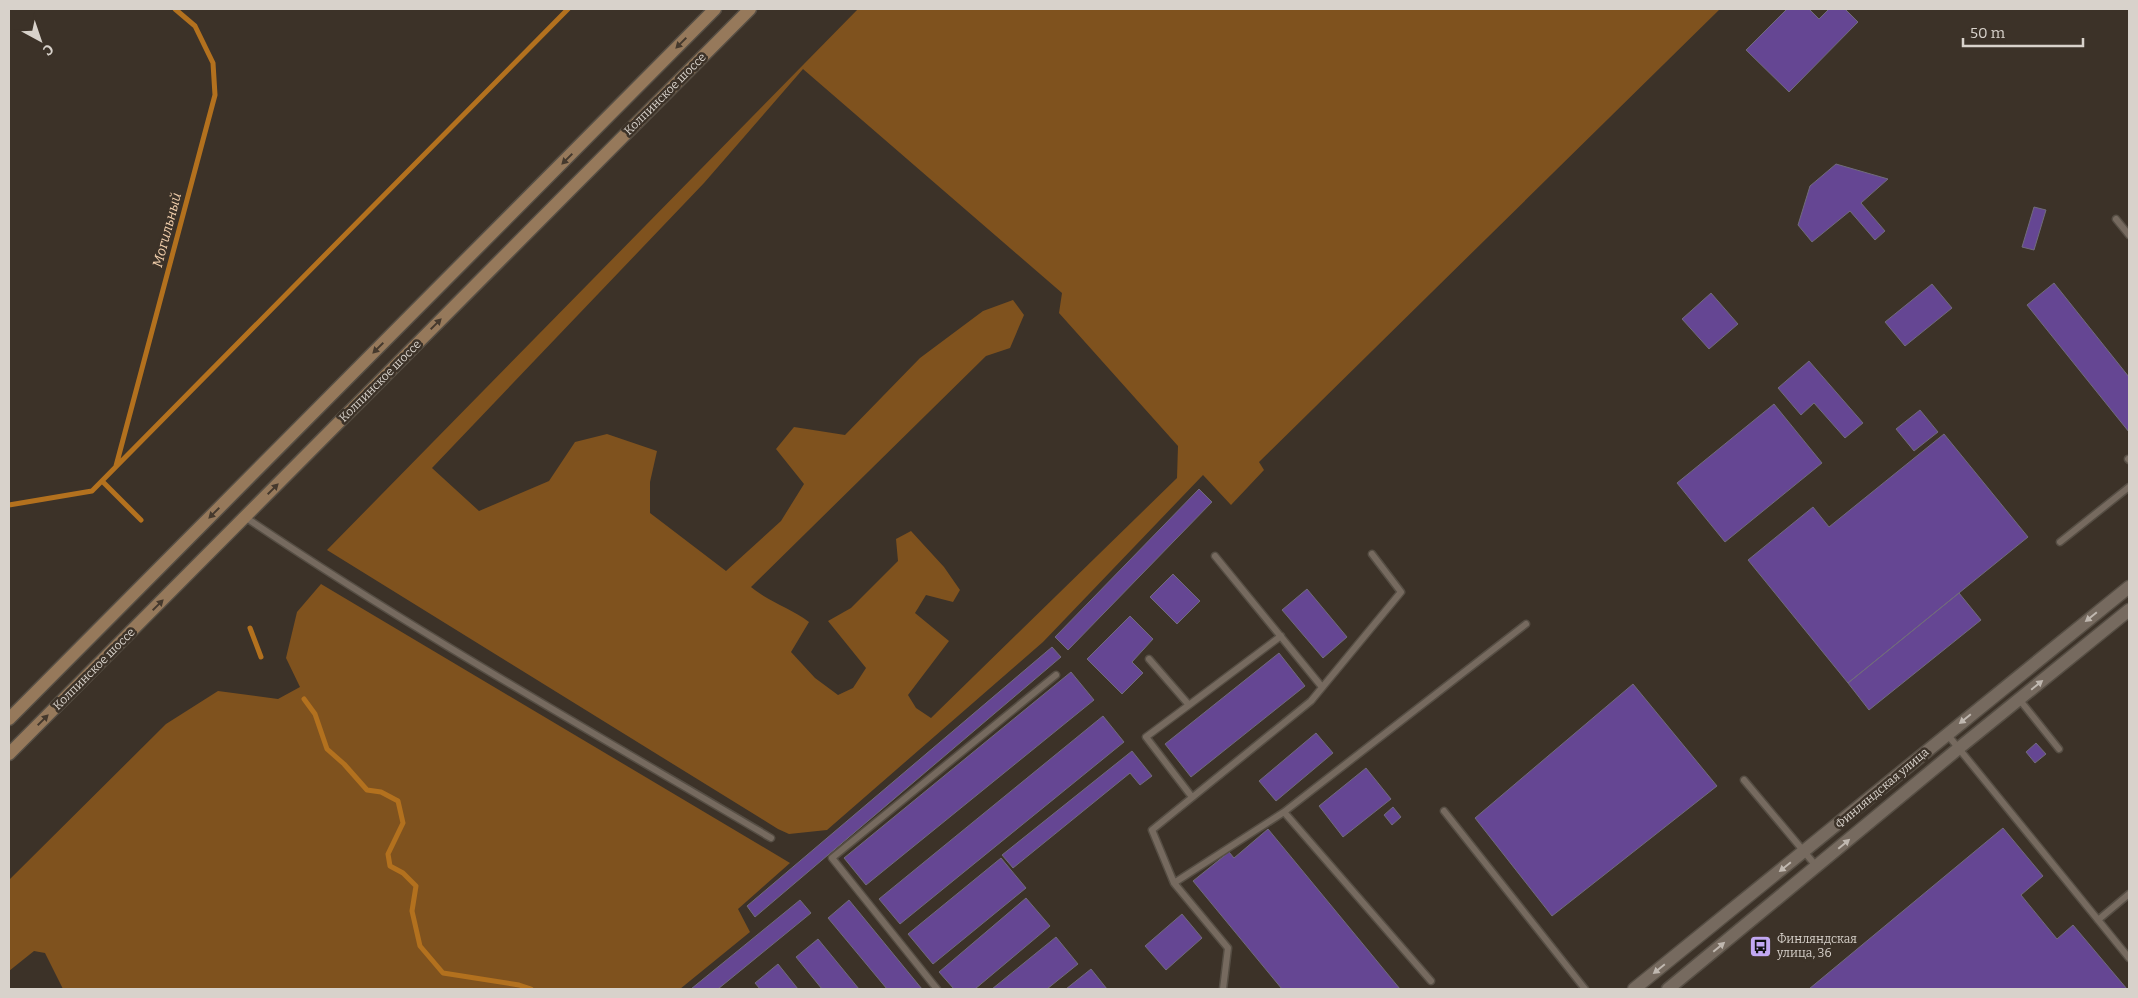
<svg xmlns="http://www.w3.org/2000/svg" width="2138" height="998" font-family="Bitter,serif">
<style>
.green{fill:#7f521e;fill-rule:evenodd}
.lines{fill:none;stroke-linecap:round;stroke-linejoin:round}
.stream{stroke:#b3711e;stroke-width:5}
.building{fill:#654693;stroke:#716c7b}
.service-casing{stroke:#564e44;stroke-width:9}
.tertiary-casing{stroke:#564e44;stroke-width:15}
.secondary-casing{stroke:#564e44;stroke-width:15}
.service{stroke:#766a5f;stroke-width:6}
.tertiary{stroke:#766a5f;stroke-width:12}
.secondary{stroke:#96795b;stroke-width:12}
.oneway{fill:#45392d}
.oneway2{fill:#c0b8b0}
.labels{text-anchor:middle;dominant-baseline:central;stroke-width:5;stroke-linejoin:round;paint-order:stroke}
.street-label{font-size:12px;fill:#d8d2cb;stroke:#3c3228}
.poi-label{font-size:12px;fill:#d8d2cb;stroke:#3c3228;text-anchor:start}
.water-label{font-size:14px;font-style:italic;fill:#f2cfac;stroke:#3c3228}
</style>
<rect width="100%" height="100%" fill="#3c3228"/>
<path class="green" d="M858 9H1720L1259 462 1264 470 1231 505 1203 475 1043 642 827 830 789 834 778 829 327 550ZM803 69 1062 293 1059 313 1178 446 1177 478 931 718 916 708 908 695 949 641 915 613 926 595 953 602 960 590 944 567 911 531 896 539 898 561 851 608 828 621 866 668 853 688 838 695 815 678 791 652 809 622C791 608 769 602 751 587L986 356 1010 348 1024 315 1013 300 983 311 920 358 845 435 794 427 776 449 804 484 781 521 726 571 650 513V482L657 451 607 434 575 442 549 481 479 511 432 468 704 183Z
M321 584 790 863 738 909 750 932 680 989H63L45 953 34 951 9 971V880L166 724 218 691 278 699 300 687 286 658 297 612Z"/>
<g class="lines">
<path class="stream" d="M116 466 215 95 213 63 195 26 175 9
M102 481 141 520
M9 505 92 491 568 9
M250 628 261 657
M304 699 315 714 327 749 344 764 367 790 381 792 398 801 403 823 388 854 390 866 403 873 416 886 412 911 420 946 443 973 519 985 531 989"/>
</g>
<path class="building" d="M1787 9H1809L1819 19 1829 9H1845L1858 22 1789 92 1746 50Z
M1836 164 1888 179 1861 203 1885 231 1875 240 1850 211 1812 242 1798 225 1810 186Z
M2034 207 2046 210 2034 250 2022 247Z
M2054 283 2129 377V432L2027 305Z
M1932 284 1952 308 1905 346 1885 322Z
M1711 293 1738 324 1709 349 1682 319Z
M1809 361 1863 423 1845 438 1814 403 1801 415 1778 388Z
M1774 404 1822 463 1725 542 1677 483Z
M1920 410 1938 432 1914 451 1896 429Z
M1944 434 2028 537 1848 683 1748 560 1813 507 1829 527Z
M1199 489 1212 502 1068 650 1055 637Z
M1173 574 1200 601 1177 624 1150 597Z
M1307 589 1347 637 1323 658 1282 610Z
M1959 593 1981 620 1869 710 1848 683Z
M1130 616 1153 639 1132 662 1143 673 1122 694 1087 659Z
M1052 647 1061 657 755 917 747 906Z
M1279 653 1305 686 1191 777 1165 744Z
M1071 672 1094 700 866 885 844 858Z
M1633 684 1717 786 1552 916 1475 818Z
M1103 716 1124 742 900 924 879 899Z
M1316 733 1333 753 1276 801 1259 781Z
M2036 743 2046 754 2035 763 2026 752Z
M1132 751 1152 776 1140 785 1130 773 1013 868 1002 855Z
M1366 768 1391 799 1343 837 1319 806Z
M1393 807 1401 817 1392 825 1384 815Z
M2003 828 2043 876 2021 895 2057 939 2073 925 2127 989H1809Z
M1268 829 1400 989H1282L1193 881 1229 852 1234 858Z
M1001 858 1026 888 933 964 908 934Z
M1026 898 1050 926 975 989H954L939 972Z
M800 900 811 913 718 989H691Z
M849 900 922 989H887L828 918Z
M1182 914 1202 938 1166 970 1145 946Z
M1056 937 1078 964 1047 989H992Z
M818 939 859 989H822L796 957Z
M778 964 798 989H760L755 983Z
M1091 969 1107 989H1066Z"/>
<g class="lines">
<defs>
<path id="service" d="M2116 219 2129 235
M2128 459 2129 460
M245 517C415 632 594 733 771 838
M2060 542 2129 487
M1215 556 1322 687
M1149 659 1189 705 1146 737 1192 797
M2019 699 2059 749
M1189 705 1281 636
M1947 734 2129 958
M1744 780 1817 867
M1444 811 1585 989
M1284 812 1431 981
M1174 883 1152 830 1311 701 1401 592 1372 554
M2098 920 2129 894
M937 989 832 858 1056 675
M1223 989 1228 948 1174 883 1284 812 1526 624"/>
<path id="tertiary" d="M1634 989 2129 587
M1668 989 1959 748 2129 610"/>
<path id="secondary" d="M9 719 715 9
M9 754 750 9"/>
</defs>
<use href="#service" class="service-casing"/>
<use href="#tertiary" class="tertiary-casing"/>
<use href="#secondary" class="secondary-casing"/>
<use href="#service" class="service"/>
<use href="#tertiary" class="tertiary"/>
<use href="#secondary" class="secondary"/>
</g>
<defs><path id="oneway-solid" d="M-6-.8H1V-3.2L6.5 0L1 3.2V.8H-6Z" transform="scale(1.25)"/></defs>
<g class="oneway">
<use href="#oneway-solid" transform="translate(681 43) rotate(135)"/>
<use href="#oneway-solid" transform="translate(567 159) rotate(135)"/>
<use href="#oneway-solid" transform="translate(436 324) rotate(-45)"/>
<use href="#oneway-solid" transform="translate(378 348) rotate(135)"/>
<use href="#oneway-solid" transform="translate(273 489) rotate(-45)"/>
<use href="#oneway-solid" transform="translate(214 513) rotate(135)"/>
<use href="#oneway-solid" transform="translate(158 605) rotate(-45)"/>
<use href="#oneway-solid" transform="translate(43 720) rotate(-45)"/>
</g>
<g class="oneway2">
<use href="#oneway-solid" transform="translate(2091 617) rotate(141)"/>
<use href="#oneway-solid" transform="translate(2037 685) rotate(-39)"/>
<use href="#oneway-solid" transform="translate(1965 719) rotate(141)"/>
<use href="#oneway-solid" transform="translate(1844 844) rotate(-40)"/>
<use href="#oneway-solid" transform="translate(1785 867) rotate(141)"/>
<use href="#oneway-solid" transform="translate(1719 947) rotate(-40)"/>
<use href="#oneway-solid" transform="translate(1659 969) rotate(141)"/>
</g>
<defs>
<symbol id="bus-square" viewBox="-11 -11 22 22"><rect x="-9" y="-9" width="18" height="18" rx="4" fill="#c2a8f2" stroke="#3c3228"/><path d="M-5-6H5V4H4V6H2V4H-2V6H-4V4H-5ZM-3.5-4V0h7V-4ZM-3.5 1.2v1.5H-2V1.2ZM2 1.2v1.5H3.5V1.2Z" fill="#111"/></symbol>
</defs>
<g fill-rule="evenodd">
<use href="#bus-square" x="1748" y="934" width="25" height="25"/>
</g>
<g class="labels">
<g class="street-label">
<text transform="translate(665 94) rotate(-45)">Колпинское шоссе</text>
<text transform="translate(380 381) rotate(-45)">Колпинское шоссе</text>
<text transform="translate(94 669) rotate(-45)">Колпинское шоссе</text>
<text transform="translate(1882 788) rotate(-40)">Финляндская улица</text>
</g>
<g class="poi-label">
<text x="1777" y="939">Финляндская<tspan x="1777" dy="14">улица, 36</tspan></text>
</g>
<g class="water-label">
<text transform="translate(167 230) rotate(-75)">Могильный</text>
</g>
</g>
<rect width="2138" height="998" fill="none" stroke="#d8d2cb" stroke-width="20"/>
<g transform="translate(40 40) rotate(140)" stroke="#3c3228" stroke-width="4" paint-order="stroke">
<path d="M0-4L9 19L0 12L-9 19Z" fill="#d8d2cb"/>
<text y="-8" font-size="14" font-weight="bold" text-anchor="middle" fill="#d8d2cb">С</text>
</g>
<path d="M1963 38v8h120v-8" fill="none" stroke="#d8d2cb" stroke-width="2.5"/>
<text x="1970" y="38" font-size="15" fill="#d8d2cb" stroke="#3c3228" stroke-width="4" paint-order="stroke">50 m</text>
</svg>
